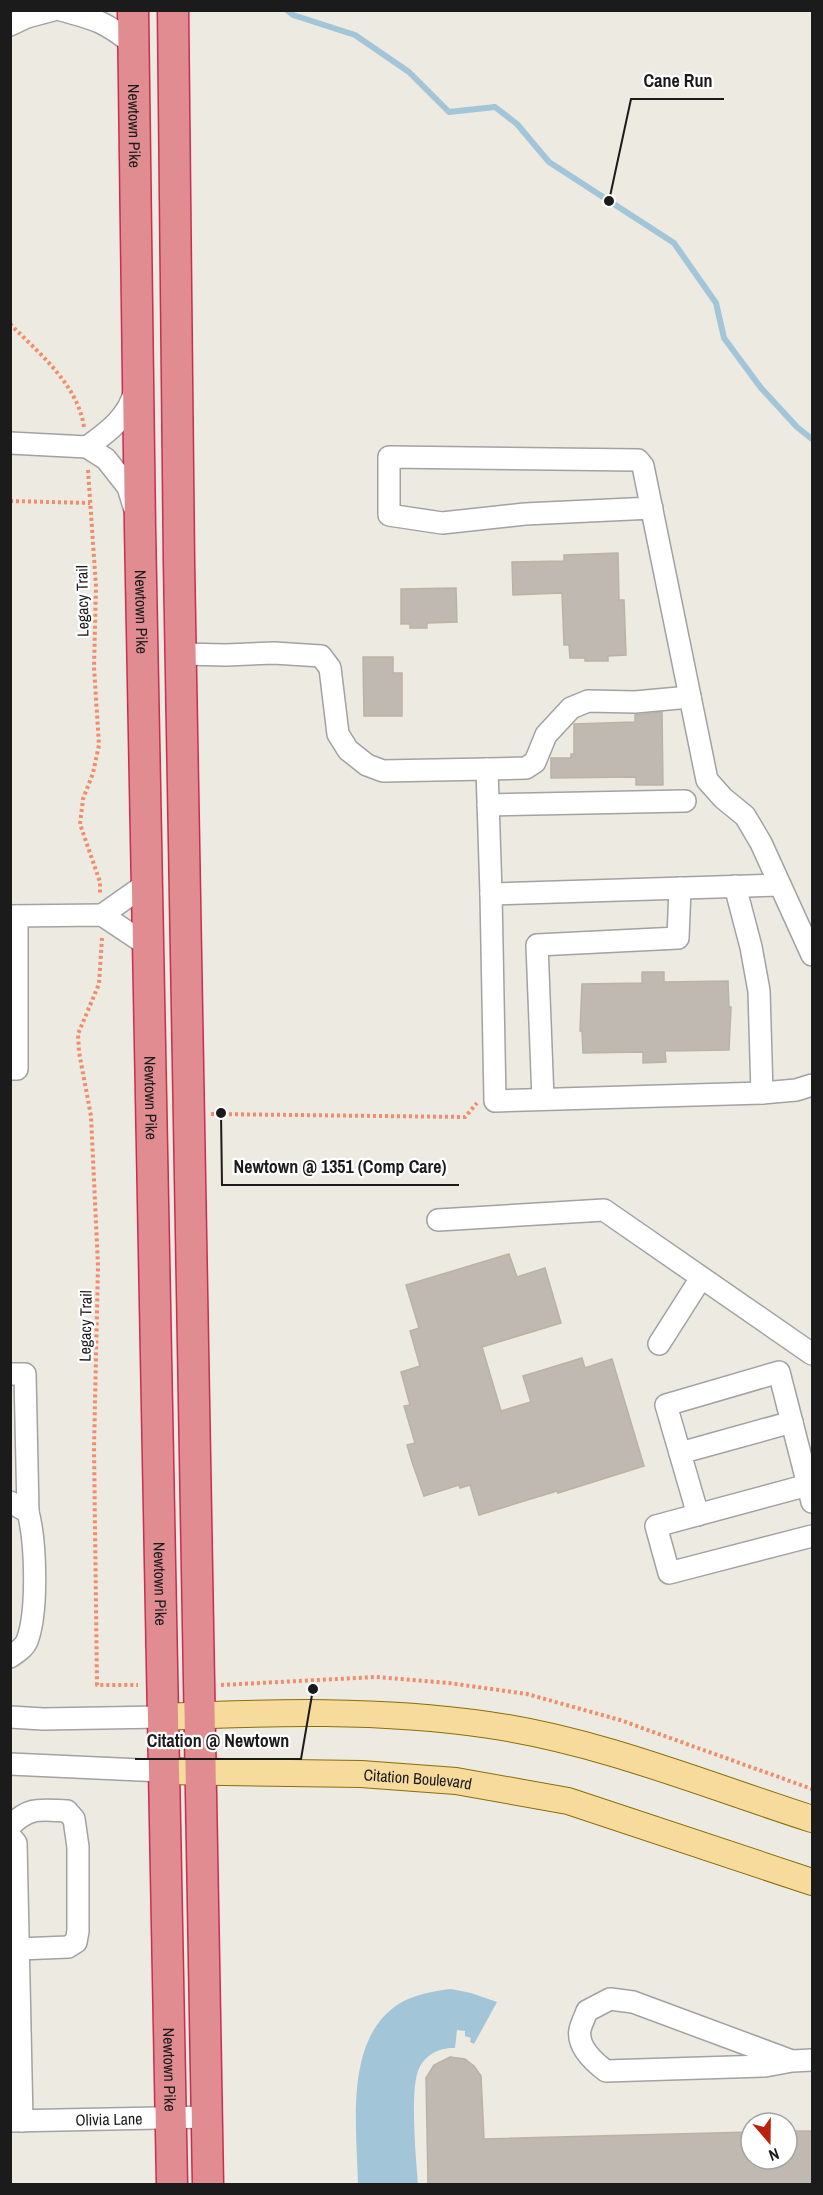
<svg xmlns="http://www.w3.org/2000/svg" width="823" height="2195" font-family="'Archivo Narrow',sans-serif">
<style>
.water{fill:#a3c5d8}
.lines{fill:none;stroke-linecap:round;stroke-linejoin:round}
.stream{stroke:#a3c5d8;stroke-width:6}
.building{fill:#c0b9b1;stroke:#bcb2a4;stroke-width:1.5}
.minor-casing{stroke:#a2a2a2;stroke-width:24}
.major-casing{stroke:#896f08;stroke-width:28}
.highway-casing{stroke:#ca2d4e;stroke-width:33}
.path{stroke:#f18c6d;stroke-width:4;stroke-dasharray:3 3;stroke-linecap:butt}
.minor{stroke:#fff;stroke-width:21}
.major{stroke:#f6db9c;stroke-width:26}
.highway{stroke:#e08c90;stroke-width:30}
.labels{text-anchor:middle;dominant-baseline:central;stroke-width:4.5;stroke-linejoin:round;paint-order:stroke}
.street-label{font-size:16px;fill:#1b1b1b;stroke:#fff}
.leader{fill:none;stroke:#1b1b1b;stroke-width:2}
.callout-dot{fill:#1b1b1b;stroke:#fff;stroke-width:2}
.callout-label{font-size:18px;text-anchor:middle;font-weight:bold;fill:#1b1b1b;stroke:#fff;stroke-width:4.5;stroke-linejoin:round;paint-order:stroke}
</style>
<rect width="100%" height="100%" fill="#eceae1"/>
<path class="water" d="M451 1989 471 1993 497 2002 474 2044 470 2042 471 2038 465 2036V2031L457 2030 455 2048C439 2047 423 2056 418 2071 410 2093 416 2159 418 2184H358C357 2127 343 2036 402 2002 417 1994 434 1991 451 1989Z"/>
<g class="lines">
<path class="stream" d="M287 10 293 15 355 35 409 72 449 112 495 107 517 124 549 162 674 243 716 303 724 338 761 388 797 427 812 439"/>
</g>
<path class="building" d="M618 553 619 600H624L626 655 608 656V661H585V658H570L569 645H564L562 593 513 595 512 562 564 561V555Z
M456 588 457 622 427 623V628H410V624H401V589Z
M363 657H393V673H402V716H364Z
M662 712 663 785H636V777L551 778V758H571V754H574V724L635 722V715Z
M642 972H664V982L728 981 729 1007H731L729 1050 665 1051 666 1062 643 1063V1052L583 1053 582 1031H580L582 984 642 983Z
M509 1254 517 1277 545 1268 561 1323 482 1347 501 1411 531 1402 523 1376 582 1358 585 1368 612 1359 644 1466 558 1493 557 1491 479 1515 470 1485 460 1488 459 1485 424 1496 412 1462 407 1445 415 1443 404 1406 410 1405 401 1372 420 1366 410 1331 419 1328 406 1285Z
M450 2057 465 2059 474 2066 481 2076 484 2139 751 2132V2159H787V2131H813V2184H428L426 2078 434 2065Z"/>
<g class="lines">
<defs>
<g id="minor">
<path d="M61 10C95 19 106 22 134 45"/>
<path d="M10 25 27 17 53 10"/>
<path d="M10 443 87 447 106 459 128 487 134 507"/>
<path d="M87 447C108 432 130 416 135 389"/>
<path d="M652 508 525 514 442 523 389 515V457L638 460 643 466 707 780 723 798 745 816 761 843 812 955"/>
<path d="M180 654 226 655 274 653 321 656 330 668 338 734 348 750 367 765 383 771 487 769 491 894"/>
<path d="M487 769 526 768 535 762 546 735 571 708 588 701 635 702 690 697"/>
<path d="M488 805 685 801"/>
<path d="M779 885 491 894 495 1101 762 1093 796 1090 812 1085"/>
<path d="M735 886 751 947 759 991 762 1093"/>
<path d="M102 915 146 884"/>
<path d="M10 916 102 915 147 945"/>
<path d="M10 1069H17V916"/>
<path d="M543 1099 537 945 678 938 680 888"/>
<path d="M438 1220 604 1210 812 1354"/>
<path d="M659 1344 701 1278"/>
<path d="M10 1374H25L28 1512"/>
<path d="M680 1453 792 1422"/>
<path d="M10 1502 28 1512C36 1542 38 1612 27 1641 24 1648 16 1653 10 1657"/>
<path d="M812 1502 808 1485 656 1526 669 1573 812 1536"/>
<path d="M698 1515 666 1405 779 1372 808 1485"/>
<path d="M10 1717 43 1719 161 1717"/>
<path d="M10 1764 162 1771"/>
<path d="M10 1826C30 1806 40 1810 67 1811L74 1819 78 1847V1931L76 1942 68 1947 19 1949"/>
<path d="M10 1836 16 1843 22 2121"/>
<path d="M792 2061 633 2002 610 1999 587 2011C585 2017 581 2024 580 2030 577 2047 594 2062 606 2071L765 2066 792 2061 812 2060"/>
<path id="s1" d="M10 2121 208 2117"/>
</g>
<g id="major">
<path d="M161 1717C270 1712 381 1709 489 1725 600 1741 706 1785 812 1819"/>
<path id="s2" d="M162 1771 361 1774 456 1781 568 1801 812 1882"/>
</g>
<g id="highway">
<path id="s3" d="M133 10 140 528 172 2184"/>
<path d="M173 10 179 563 208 2184"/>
</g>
</defs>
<use href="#minor" class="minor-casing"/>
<use href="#major" class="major-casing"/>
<use href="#highway" class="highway-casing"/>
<path class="path" d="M10 324C39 353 78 385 84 427
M88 470 96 587 94 667 99 745 93 773 83 799 80 824 100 882V894
M10 501 90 503
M102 938 99 984 78 1034 79 1052 91 1116 98 1266 94 1448 97 1685H138
M211 1114 465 1117 477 1103
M221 1685 376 1677 449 1683 527 1694 620 1720 812 1789"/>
<use href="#minor" class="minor"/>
<use href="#major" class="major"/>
<use href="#highway" class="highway"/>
</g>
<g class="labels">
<g class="street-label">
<text stroke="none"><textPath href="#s3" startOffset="116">Newtown Pike</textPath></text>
<text transform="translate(82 601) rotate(-91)">Legacy Trail</text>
<text stroke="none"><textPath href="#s3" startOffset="602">Newtown Pike</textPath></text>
<text stroke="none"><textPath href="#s3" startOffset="1088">Newtown Pike</textPath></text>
<text transform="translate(85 1326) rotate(-89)">Legacy Trail</text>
<text stroke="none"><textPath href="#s3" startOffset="1574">Newtown Pike</textPath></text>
<text stroke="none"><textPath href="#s2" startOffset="256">Citation Boulevard</textPath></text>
<text stroke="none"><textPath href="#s3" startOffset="2060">Newtown Pike</textPath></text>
<text stroke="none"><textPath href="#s1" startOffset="99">Olivia Lane</textPath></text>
</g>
</g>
<path class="leader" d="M609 201L631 99H724M221 1113L222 1185H459M313 1689L301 1759H135"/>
<g class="callout-dot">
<circle cx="609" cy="201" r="6"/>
<circle cx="221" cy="1113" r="6"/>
<circle cx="313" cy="1689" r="6"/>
</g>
<g class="callout-label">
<text x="678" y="87">Cane Run</text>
<text x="340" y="1173">Newtown @ 1351 (Comp Care)</text>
<text x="218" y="1747">Citation @ Newtown</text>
</g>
<rect width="823" height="2195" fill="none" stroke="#1b1b1b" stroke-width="24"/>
<g transform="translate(769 2141) rotate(160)"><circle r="28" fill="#ffffff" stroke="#a4a4a4" stroke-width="1.5"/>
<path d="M0-4.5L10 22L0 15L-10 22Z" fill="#ba220b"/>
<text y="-9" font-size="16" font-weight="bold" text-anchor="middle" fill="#1b1b1b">N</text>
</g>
</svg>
